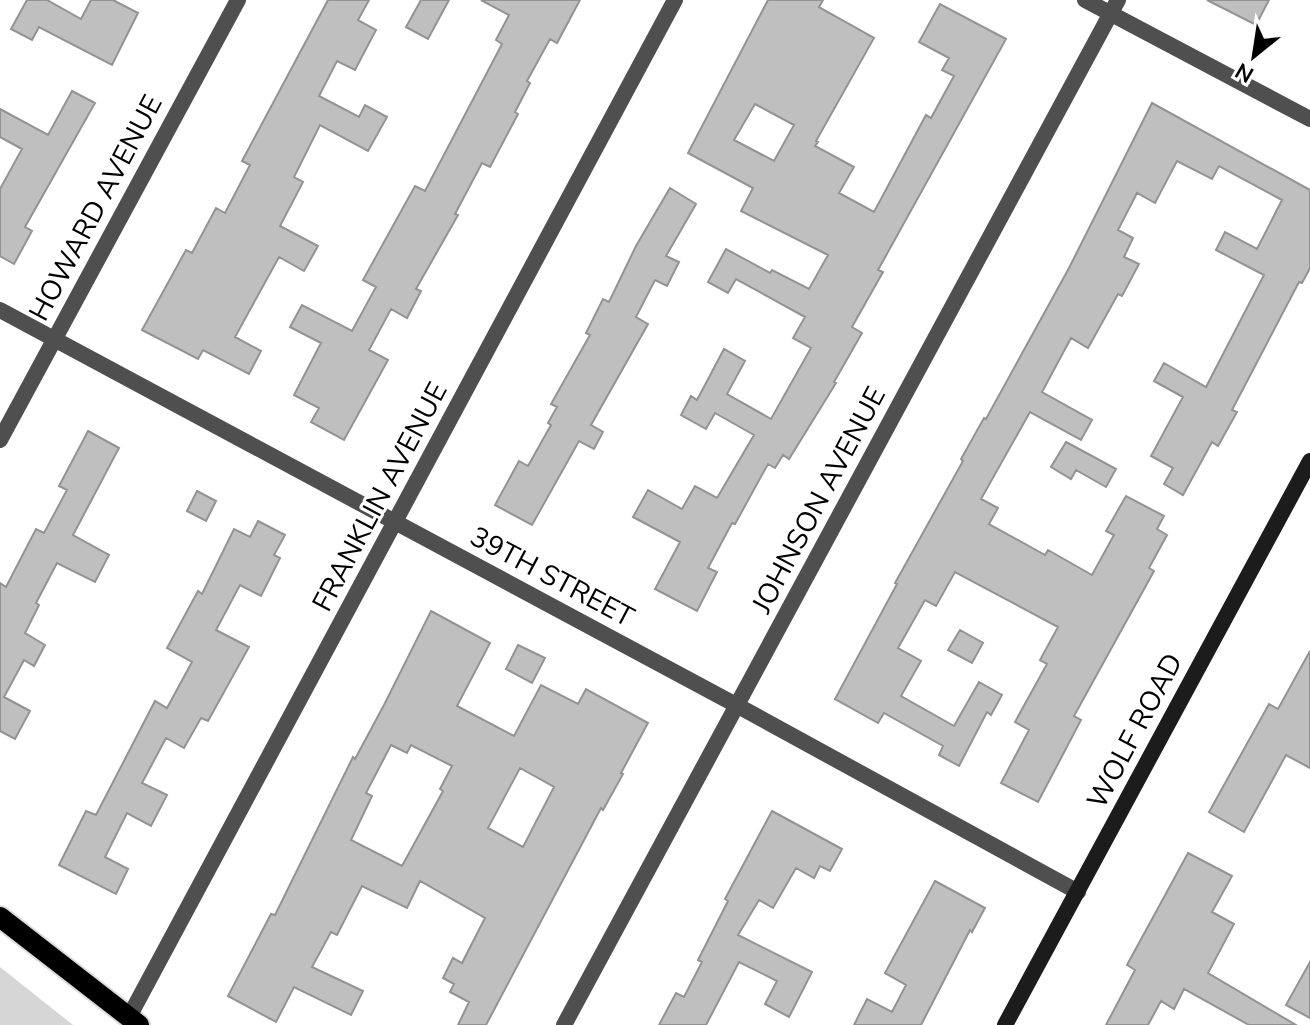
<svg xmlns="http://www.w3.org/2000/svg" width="1310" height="1025" font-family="'Nunito Sans',sans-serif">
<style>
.green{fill:#d6d6d6}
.building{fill:#bfbfbf;stroke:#939393;stroke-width:2;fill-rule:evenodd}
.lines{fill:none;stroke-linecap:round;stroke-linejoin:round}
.primary-casing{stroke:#dbdbdb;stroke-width:24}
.minor{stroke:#4f4f4f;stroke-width:16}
.secondary{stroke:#1c1c1c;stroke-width:16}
.primary{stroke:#000;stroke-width:20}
.labels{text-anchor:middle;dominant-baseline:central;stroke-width:6;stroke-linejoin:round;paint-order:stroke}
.street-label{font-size:28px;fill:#000;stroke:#fff}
</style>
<rect width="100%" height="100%" fill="#fff"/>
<path class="green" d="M0 967 73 1025H0Z"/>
<path class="building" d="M27 0H47L81 19 91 0H113L138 13 112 65 39 27 32 40 11 29Z
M328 0H369L358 20 376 30 355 70 337 61 319 96 359 117 365 105 387 117 368 151 320 125 294 177 303 182 280 226 318 246 304 271 279 257 235 337 261 351 249 374 203 350 198 359 142 330 186 250 192 253 216 208 225 213 250 165 242 161Z
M421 0H449L428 39 406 27Z
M481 0H580L557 43 550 39 527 81 530 83 515 112 518 114 490 167 482 163 455 214 458 215 416 289 421 291 407 318 391 309 369 350 388 360 344 440 311 422 319 408 294 395 321 343 290 327 302 305 352 331 376 287 363 280 415 186 425 191 502 44 496 40 509 15Z
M768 0H823L819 7 874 38 816 141 818 142 815 146 854 167 839 193 874 212 926 115 931 118 954 76 942 70 949 58 919 42 940 4 1006 39 878 270 883 272 852 327 862 333 834 382 836 383 789 459 783 455 775 468 768 464 735 524 732 523 708 568 717 572 697 611 655 589 680 542 633 517 648 490 682 509 695 486 717 498 754 435 715 413 706 429 681 415 691 396 697 400 724 349 745 361 727 394 771 419 811 348 793 338 805 317 736 279 728 293 708 282 726 249 770 273 772 270 809 289 828 255 741 211 753 188 688 153ZM755 104 794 125 774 161 734 140Z
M1207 0H1269L1256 25Z
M72 91 95 103 25 227 32 231 14 264 0 256V189L22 149 0 137V109L48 135Z
M1152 103 1310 190V268L1302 283 1299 282 1232 410 1237 412 1218 446 1212 442 1183 495 1164 484 1173 468 1151 456 1183 397 1154 381 1164 363 1206 387 1264 275 1216 250 1225 232 1257 249 1282 200 1219 166 1212 179 1177 161 1155 203 1137 193 1118 230 1133 238 1124 257 1139 264 1122 296 1118 294 1088 348 1071 338 1042 392 1092 420 1081 440 1030 412 981 499 998 508 989 524 1045 555 1048 550 1092 575 1114 535 1106 531 1126 496 1164 516 1157 529 1167 535 1149 568 1154 571 1074 716 1081 720 1038 802 1001 783 1029 730 1015 722 1047 664 1040 660 1058 627 955 572 936 606 925 600 898 648 921 661 901 696 954 726 979 682 1002 695 991 715 987 712 959 766 939 755 943 746 884 713 878 723 835 699 897 584 895 583 963 461 961 459 984 418 986 419 1069 268Z
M670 188 696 204 666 256 679 262 667 286 655 280 636 317 648 324 591 425 603 432 594 449 579 441 532 525 495 505 519 461 528 466 551 425 548 423 557 407 551 404 590 335 586 333 603 299 609 302 636 246Z
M88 431 119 448 73 535 109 555 95 582 57 563 36 603 39 605 25 633 45 645 34 666 24 660 4 697 30 711 15 739 0 731V583L6 587 36 529 44 533 67 490 59 486Z
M1066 442 1116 469 1106 487 1076 470 1071 479 1051 467Z
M197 491 216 501 206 521 187 511Z
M258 521 285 535 274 555 280 558 261 596 240 585 216 630 249 647 208 721 201 718 184 748 166 738 142 783 167 795 151 826 127 813 105 857 128 869 116 894 59 865 86 811 96 815 155 701 167 708 192 662 167 648 198 591 202 594 234 529 250 537Z
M431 611 490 643 457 706 514 736 541 685 578 704 586 689 648 723 621 773 623 774 603 810 601 808 486 1025H458L469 1002 450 992 454 984 443 978 453 958 462 963 485 918 420 881 407 908 362 886 337 935 331 932 312 967 363 991 351 1015 294 987 276 1022 228 996 271 914 275 915 353 757 355 759 384 705ZM391 745 407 753 411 745 452 766 440 789 443 791 402 866 351 840 372 796 366 793ZM520 768 554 787 523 847 488 828Z
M960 630 983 643 972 663 948 650Z
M518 645 545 658 532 683 506 669Z
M1310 651V768L1286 755 1244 832 1209 812 1269 704 1278 709Z
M772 811 842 849 830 871 820 866 814 878 796 868 773 908 759 900 738 935 812 972 789 1017 765 1004 777 981 739 962 706 1025H659L676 993 684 997 702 962 698 960 728 901 725 899Z
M1188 853 1232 876 1212 912 1234 924 1208 973 1296 1025H1249L1184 989 1174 1009 1161 1001 1148 1025H1106L1135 970 1127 965Z
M935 881 985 908 972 932 970 930 921 1025H854L867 999 892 1012 906 985 885 973Z
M1310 962V1018L1286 1005Z"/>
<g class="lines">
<defs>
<path id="primary" d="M0 917 139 1025"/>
</defs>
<use href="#primary" class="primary-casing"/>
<path class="minor" d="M1085 0 1310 119
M0 310 738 706 1078 892
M0 440 238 0
M129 1017 675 0
M564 1025 1118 0"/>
<path class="secondary" d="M1005 1025 1310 461"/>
<use href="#primary" class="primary"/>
</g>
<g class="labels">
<g class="street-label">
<text transform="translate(96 208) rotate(-62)">HOWARD AVENUE</text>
<text transform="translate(380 497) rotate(-62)">FRANKLIN AVENUE</text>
<text transform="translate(819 500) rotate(-62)">JOHNSON AVENUE</text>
<text transform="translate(552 577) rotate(28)">39TH STREET</text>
<text transform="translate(1135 731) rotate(-62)">WOLF ROAD</text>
</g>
</g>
<g transform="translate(1254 56) rotate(210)" stroke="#ffffff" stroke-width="6" paint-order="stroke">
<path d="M0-6L14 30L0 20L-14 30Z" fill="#000000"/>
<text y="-12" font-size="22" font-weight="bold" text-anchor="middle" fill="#000000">N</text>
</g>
</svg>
